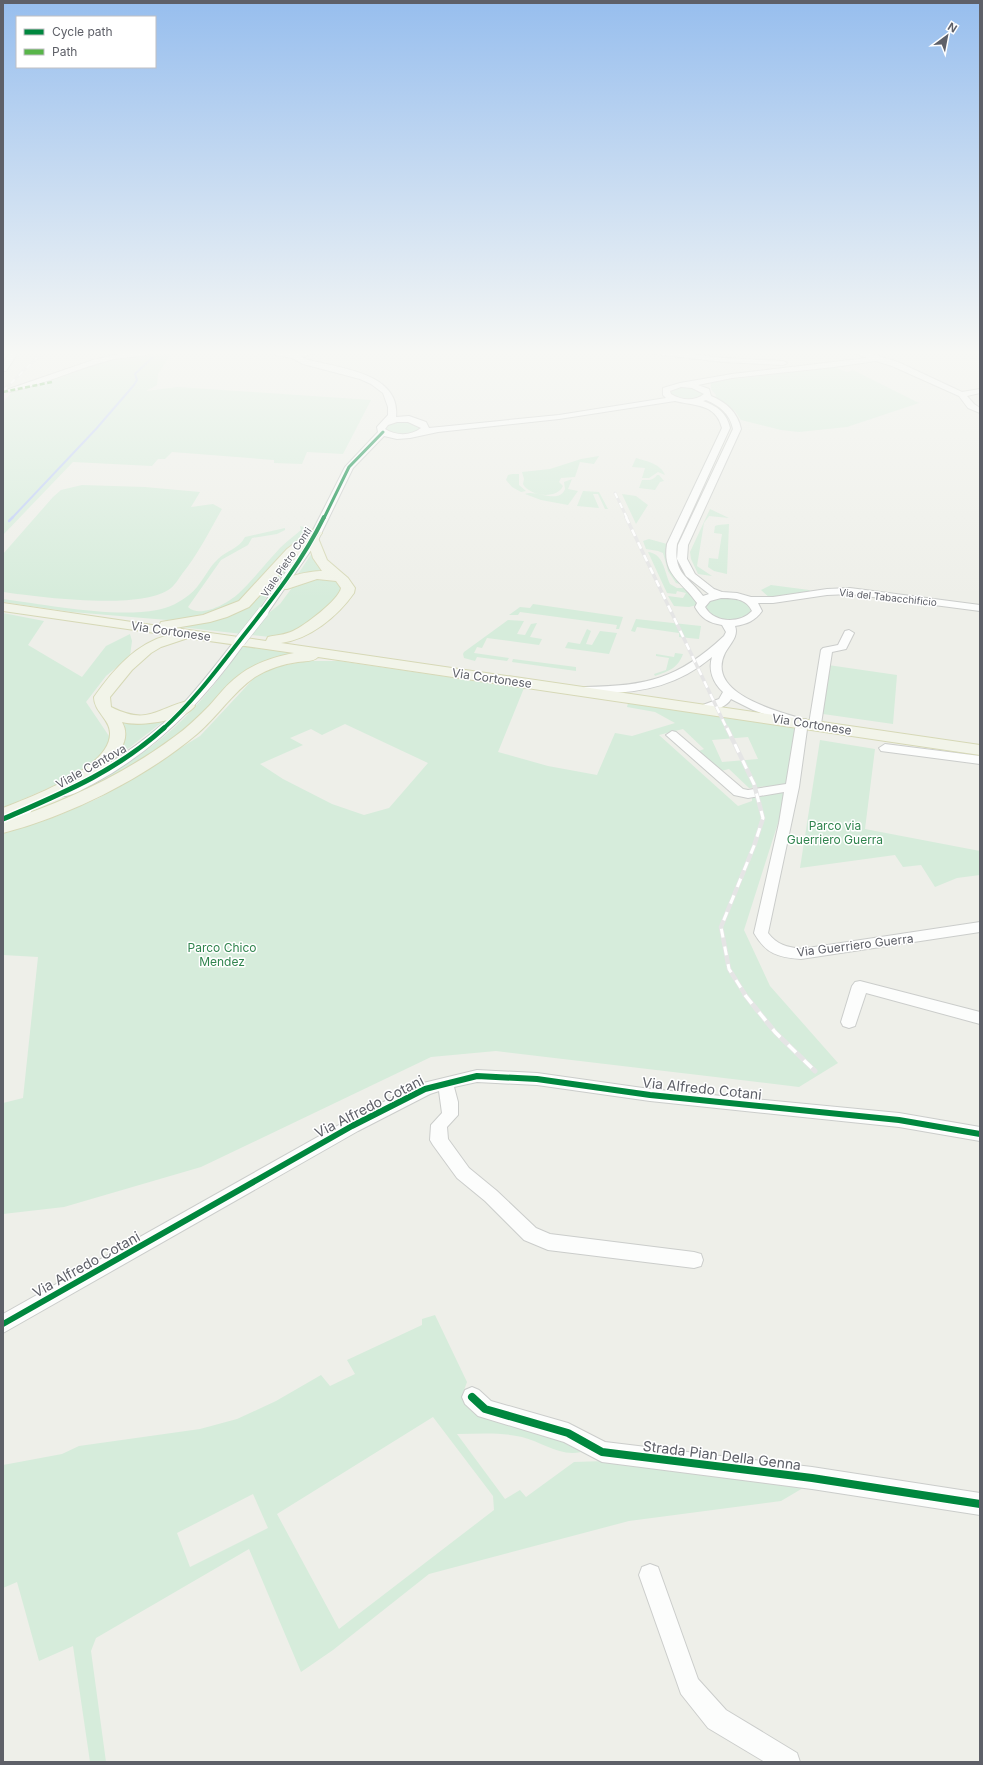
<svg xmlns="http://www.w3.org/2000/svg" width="983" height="1765" font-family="Inter,sans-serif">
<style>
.green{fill:#d6ecdb;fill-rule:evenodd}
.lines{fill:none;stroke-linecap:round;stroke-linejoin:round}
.stream-far1{stroke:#becdf8;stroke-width:2}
.stream{stroke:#becdf8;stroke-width:2.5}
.minor-casing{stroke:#cbcdcb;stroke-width:2}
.major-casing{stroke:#d6d8b6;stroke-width:2}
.minor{fill:#fcfdfc;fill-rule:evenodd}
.major{fill:#f2f4e9;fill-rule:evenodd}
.rail-far3-casing{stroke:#e5e5e5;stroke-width:3}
.rail-far2-casing{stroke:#e5e5e5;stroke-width:3.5}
.rail-far1-casing{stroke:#e5e5e5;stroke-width:4.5}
.rail-casing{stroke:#e5e5e5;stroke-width:5}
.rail-far3{stroke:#fff;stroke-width:2;stroke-dasharray:5.5;stroke-linecap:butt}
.rail-far2{stroke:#fff;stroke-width:2.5;stroke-dasharray:7;stroke-linecap:butt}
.rail-far1{stroke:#fff;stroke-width:3;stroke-dasharray:9;stroke-linecap:butt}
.rail{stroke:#fff;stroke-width:3.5;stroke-dasharray:11;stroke-linecap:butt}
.minor-bridge-casing{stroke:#cbcdcb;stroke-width:12;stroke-linecap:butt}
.minor-bridge{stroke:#fcfdfc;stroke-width:11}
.quiet{stroke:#58b549;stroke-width:2.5;stroke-dasharray:5 2.5;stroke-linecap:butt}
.cycleway-far4-casing{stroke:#fff;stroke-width:4.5}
.cycleway-far3-casing{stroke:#fff;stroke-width:6}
.cycleway-far2-casing{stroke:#fff;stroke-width:8}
.cycleway-far1-casing{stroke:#fff;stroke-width:8}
.cycleway-casing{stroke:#fff;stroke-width:10}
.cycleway-far4{stroke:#00873e;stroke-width:3}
.cycleway-far3{stroke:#00873e;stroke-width:4}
.cycleway-far2{stroke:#00873e;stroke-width:5}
.cycleway-far1{stroke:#00873e;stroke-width:6}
.cycleway{stroke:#00873e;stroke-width:8}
.labels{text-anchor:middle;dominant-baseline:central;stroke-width:3;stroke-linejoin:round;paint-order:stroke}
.far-street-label{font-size:10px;fill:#5e6068;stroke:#fff}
.street-label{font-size:12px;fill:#5e6068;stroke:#fff}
.park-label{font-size:12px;fill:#30844e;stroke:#fff}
.near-street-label{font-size:14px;fill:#5e6068;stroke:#fff}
</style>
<rect width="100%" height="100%" fill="#eeefe9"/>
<path class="green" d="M107 351H173L158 374 157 385 146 391 178 387 371 400 343 454 307 452 302 464 274 463V460L172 452 165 459H158L152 466 73 462 3 535V402L13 391 44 384 105 356Z
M833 367 847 372 853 370 919 403 847 427 799 432 781 430 741 420 735 411 715 398 716 395 711 389V383L726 380Z
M679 387 694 388 703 393 702 395C693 401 678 400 670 393L672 390Z
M406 420 420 426V428C412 436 393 437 385 429L390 423Z
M599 456 594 464 580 462 575 477 561 478 559 482 563 486C557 500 529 496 523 484L524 479 522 472 550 469 581 459Z
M636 458C646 461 661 464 665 475L658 472 649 478H642L645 468 632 467Z
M512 474H519V485L526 491 521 492 512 487 506 480 508 475Z
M657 475H659L664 481 660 482 655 490 639 488 642 480C648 480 653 481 657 475Z
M572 479 568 489 578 491 568 505 541 500 525 494C535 489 559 505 565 489L564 482Z
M82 485 145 487 200 492 191 507 213 504 222 509C209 532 198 554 182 574 179 578 175 585 171 588 143 611 39 597 3 592V554L53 497 61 490Z
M583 491 599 492 608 509H605L598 494H593L599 508 577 506Z
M622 494 636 496 648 505 636 524Z
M710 509 729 518 709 516 704 523 697 566 712 576 698 574 691 559 690 552Z
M718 525 729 524 727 574 714 571 708 567 709 558 718 559 722 534 714 533 715 526Z
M300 526 310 529 280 562 233 608H220L189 619 167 620 72 612 3 602V599C48 605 113 618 157 610 169 608 180 602 189 595 201 586 207 569 218 559 227 550 239 549 245 537L285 528V530L277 534 252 538 248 545 221 560 188 607C200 619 228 603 238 594 253 580 266 563 280 548 286 542 294 536 301 530Z
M649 539 667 544 668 552 683 585 676 583 668 571 663 553 658 551 646 549 643 541Z
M302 547 259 608 261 616 270 612 280 604 294 585 312 577 334 578 343 588 341 593 299 631 270 637 180 627 218 619Z
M648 552C664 554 664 571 670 584L677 588H687L698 598 697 605 689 607 674 606 668 596 683 598 686 593 677 591 676 594 667 593Z
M312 553 326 571 298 575V574Z
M771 585 809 590 810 591 770 598 761 590Z
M721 597C732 598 747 597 751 610 744 625 710 622 706 606L713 599Z
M533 604 623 617 619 629H616L617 625 520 612 518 615H509L520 607 530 608Z
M3 613 44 621 28 645 82 677 106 646 130 634 132 641 130 656 106 676 86 702 111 739 99 759 82 773 3 808Z
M636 619 701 626 699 639 679 637V633L637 627 635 632 631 631Z
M508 620 524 621 517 634 525 635 531 624 537 623 530 637 542 639 539 645 487 638 482 648 477 647 474 653 509 658 507 661 477 657 475 661 464 658 463 654 464 652Z
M587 629 591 631 586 644 592 645 600 631 617 633 609 654 565 648 568 642 580 644Z
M243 646 302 654 276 660 180 734 147 756 87 791 23 816C85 790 145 760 192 710 210 691 227 668 243 646Z
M675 653 683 654C678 668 669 671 655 676L654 674 666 670 669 658 656 656V654L674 657Z
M513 659 576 667V671L512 662Z
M307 661H339L524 688 498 752 548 766 597 775 615 733 632 736 675 723 655 712 627 707 628 703H642L797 725 788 784 749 788 729 769 721 771 699 751 704 749 683 729 659 735 738 806 752 801V797L783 792 785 801 744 930 770 986 838 1063 799 1087 496 1051 431 1057 201 1167 64 1207 3 1214V1103L23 1098 38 957 3 955V834L55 817 99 798 200 736 257 675 276 667ZM345 724 428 763 389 808 364 815 332 804 283 779 260 764 303 745 290 738 311 729 322 735ZM748 737 758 759 722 762 712 740Z
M828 665 897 675 893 724 823 714Z
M165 720 125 751 119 750 122 723 141 724Z
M820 740 875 749 865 829 980 851V875L957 878 935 887 921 865 903 867 895 855 800 868Z
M435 1315 467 1382 463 1393 470 1409 481 1415 561 1441 581 1452C560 1457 542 1442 522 1437 501 1432 478 1434 457 1434L505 1499 520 1490 526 1497 574 1462 605 1461 803 1488 781 1501 629 1521 429 1574 333 1650 301 1672 249 1549 96 1638 91 1651 106 1762H90L73 1646 39 1661 17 1582 3 1588V1465L62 1454 79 1446 200 1429 237 1419 276 1401 321 1375 330 1386 355 1374 347 1360 422 1325V1319ZM433 1417 493 1496 494 1510 339 1629 277 1514ZM253 1494 268 1528 190 1567 177 1533Z"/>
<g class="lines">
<path class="stream-far1" d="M12 518 96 429 134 385 137 380 135 374 153 357"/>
<path class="stream" d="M9 521 13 517"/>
<defs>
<path id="minor" d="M11 351H19L6 371H3V363Z
M131 351 153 352C147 357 123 357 114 359 78 368 45 384 10 392L6 390 93 360Z
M256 351 294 354 306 351H322L301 357 309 360C339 368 401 373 396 417L409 416 426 422 429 428 559 415 666 398 663 395V388L680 383 732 374 867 358 850 351H862L898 362 962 392 980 389V393L967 396 974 404 980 408V413L968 408 959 396 892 366 876 361 834 367 732 378 698 385 709 389 711 396C726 402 738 413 741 429L688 545 687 559 695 574 714 589 722 592 737 593 751 597H773L827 589 850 588 980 605V611L850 594 827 595 773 603H758L762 611C755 621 747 624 735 626 739 636 730 644 725 653 706 692 771 709 796 717L798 720 806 719 808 722 799 787 768 933C777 945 787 947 801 949L980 922V932L801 959C778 957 766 954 754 933L779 823 784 792 748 798 734 795 666 735 672 731 676 732 743 789 748 790 786 784 796 723 792 724 753 710 731 699C727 707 709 714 700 712L698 709 700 706 719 699 723 692C713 683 708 670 712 657 680 684 644 693 603 693 596 693 584 696 579 690L585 687C647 686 678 679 724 636L726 632 722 625C709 623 701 618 695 607L697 603C681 580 662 575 667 544L722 428C716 403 694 406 675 401L559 419 438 432 410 438 397 439 384 436 353 468 318 540 267 614 263 615 258 612 308 540 345 467 378 432 377 427 388 415V407L383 393 371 384 360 379 303 364 292 358ZM681 387 692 388 704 394C694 402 681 400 671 394L670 391ZM706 400C720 406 730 414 733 429L678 545 677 559 686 576 709 594 703 596C688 576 673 574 677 544L730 428C727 413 717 406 703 401ZM397 422H408L421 428C411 436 396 436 385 429L388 425ZM721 598C733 598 746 598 752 611 740 624 714 623 705 607L710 601Z
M475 351H493C489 354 479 354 475 351Z
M642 351H667L723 358 783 361 787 363 783 365 723 362 646 353Z
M849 630 854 633 846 649 832 652 821 724 815 728 811 727 809 724 821 650 823 648 838 645 845 631Z
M240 638 246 641C205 700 156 750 93 784 83 789 70 798 59 796L58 793 59 790C104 769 146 743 180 707 200 686 218 662 236 639Z
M885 744 980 756V764L881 751 879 748Z
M25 806 30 807 32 810 30 813 3 823V814Z
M860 981 980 1012V1024L866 993 855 1026 849 1028 843 1026 841 1022 852 986 855 982Z
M477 1070 537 1073 650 1089 899 1113 980 1127V1141L899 1127 650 1101 537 1085 477 1082 454 1087 458 1102V1115L447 1127 448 1139 469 1168 497 1191 536 1228 550 1234 694 1252 701 1254 703 1260 701 1266 694 1268 548 1250 524 1240 485 1201 457 1178 433 1145 430 1140 431 1125 442 1113 439 1091 430 1094 358 1131 3 1333V1314L346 1121 419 1084Z
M472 1387 479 1390 491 1401 568 1423 605 1442 812 1467 980 1493V1515L812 1489 602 1462 564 1442 478 1416 465 1404 462 1397 465 1390Z
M650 1564 658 1567 698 1679 726 1710 797 1753 800 1762H765L708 1728 681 1694 639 1575 642 1567Z"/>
<path id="major" d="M316 529 322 533 318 538 327 560 348 578 355 588 354 593C337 617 310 639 281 643L980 745V755L318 657C314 662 304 661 298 662 283 664 268 669 255 677 233 692 217 717 197 734 145 778 69 816 3 833V822C64 802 123 775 174 737 187 728 198 717 209 706 218 696 227 684 238 676 254 663 274 657 294 653L188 638 161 647 151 653 132 670 110 697 111 707C147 725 154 710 187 701L192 703 195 706C184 721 139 727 122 722 146 764 33 812 3 819V808C30 797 111 768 110 733 110 719 94 712 94 697 113 670 136 643 169 635L3 611V603L159 626 161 622 203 615 239 601 287 549 312 530ZM309 545 313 558 322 571C311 571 282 576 275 586L277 589H287L317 579 336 581 341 588C339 600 304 626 293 631 285 635 276 635 268 637L266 641 175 628 210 622 227 617 249 607 297 555Z"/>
</defs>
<use href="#minor" class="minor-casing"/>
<use href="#major" class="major-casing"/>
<use href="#minor" class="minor"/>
<use href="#major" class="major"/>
<defs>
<path id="rail-far3" d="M3 391 44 351
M615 493 627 518"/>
<path id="rail-far2" d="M626 517 727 729"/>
<path id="rail-far1" d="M727 728 754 784 763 818 754 846 721 927 729 969 746 996"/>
<path id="rail" d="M745 995 775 1032 815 1071"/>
</defs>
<use href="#rail-far3" class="rail-far3-casing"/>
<use href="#rail-far2" class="rail-far2-casing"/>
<use href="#rail-far1" class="rail-far1-casing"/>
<use href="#rail" class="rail-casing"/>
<use href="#rail-far3" class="rail-far3"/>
<use href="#rail-far2" class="rail-far2"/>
<use href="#rail-far1" class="rail-far1"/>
<use href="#rail" class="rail"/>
<defs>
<path id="minor-bridge" d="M240 641 263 612"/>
</defs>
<use href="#minor-bridge" class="minor-bridge-casing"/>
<use href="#minor-bridge" class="minor-bridge"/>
<path class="quiet" d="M149 352 169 351
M3 392 52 382"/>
<defs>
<path id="cycleway-far4" d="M324 518 349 467 383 432"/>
<path id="cycleway-far3" d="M163 729C194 701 219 667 244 635 274 597 303 560 324 517"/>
<path id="cycleway-far2" d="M3 819C63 793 115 772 164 728"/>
<path id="cycleway-far1" d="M3 1324 352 1126 425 1089 477 1076 537 1079 650 1095 899 1120 980 1134"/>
<path id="cycleway" d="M472 1397 485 1409 568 1433 602 1452 812 1478 980 1504"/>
</defs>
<use href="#cycleway-far4" class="cycleway-far4-casing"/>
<use href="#cycleway-far3" class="cycleway-far3-casing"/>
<use href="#cycleway-far2" class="cycleway-far2-casing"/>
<use href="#cycleway-far1" class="cycleway-far1-casing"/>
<use href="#cycleway" class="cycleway-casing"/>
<use href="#cycleway-far4" class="cycleway-far4"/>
<use href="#cycleway-far3" class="cycleway-far3"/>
<use href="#cycleway-far2" class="cycleway-far2"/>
<use href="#cycleway-far1" class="cycleway-far1"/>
<use href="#cycleway" class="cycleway"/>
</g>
<linearGradient id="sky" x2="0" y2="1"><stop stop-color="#97beee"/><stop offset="0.59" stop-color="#f7f8f5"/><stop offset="1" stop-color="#f7f8f5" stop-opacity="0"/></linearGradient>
<rect width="983" height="598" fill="url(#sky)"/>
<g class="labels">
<g class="far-street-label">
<text transform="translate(286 562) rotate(-56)">Viale Pietro Conti</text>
<text transform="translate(888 597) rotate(6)">Via del Tabacchificio</text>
</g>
<g class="street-label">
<text transform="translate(171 631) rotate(8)">Via Cortonese</text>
<text transform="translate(492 678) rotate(8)">Via Cortonese</text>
<text transform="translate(812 724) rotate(9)">Via Cortonese</text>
<text transform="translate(91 766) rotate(-29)">Viale Centova</text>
<text transform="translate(855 945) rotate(-7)">Via Guerriero Guerra</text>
</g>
<g class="park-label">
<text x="835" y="825">Parco via<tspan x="835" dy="14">Guerriero Guerra</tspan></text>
<text x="222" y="947">Parco Chico<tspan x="222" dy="14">Mendez</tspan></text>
</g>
<g class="near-street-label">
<text transform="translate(702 1088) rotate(6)">Via Alfredo Cotani</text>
<text transform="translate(369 1106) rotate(-27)">Via Alfredo Cotani</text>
<text transform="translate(86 1264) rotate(-29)">Via Alfredo Cotani</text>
<text transform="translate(722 1455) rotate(7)">Strada Pian Della Genna</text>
</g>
</g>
<rect width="983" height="1765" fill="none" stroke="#5e6068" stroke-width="8"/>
<rect x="16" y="16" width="140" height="52" fill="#ffffff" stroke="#bfbfc3"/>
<rect x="24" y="29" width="20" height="6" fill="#00873e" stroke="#bfbfc3"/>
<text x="52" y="36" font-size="12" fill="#5e6068">Cycle path</text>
<rect x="24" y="49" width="20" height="6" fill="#58b549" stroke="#bfbfc3"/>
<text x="52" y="56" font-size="12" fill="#5e6068">Path</text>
<g transform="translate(947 36) rotate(32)" stroke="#ffffff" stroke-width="3" paint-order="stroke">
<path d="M0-3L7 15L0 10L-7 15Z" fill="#5e6068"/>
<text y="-6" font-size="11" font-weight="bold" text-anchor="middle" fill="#5e6068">N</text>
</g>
</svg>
